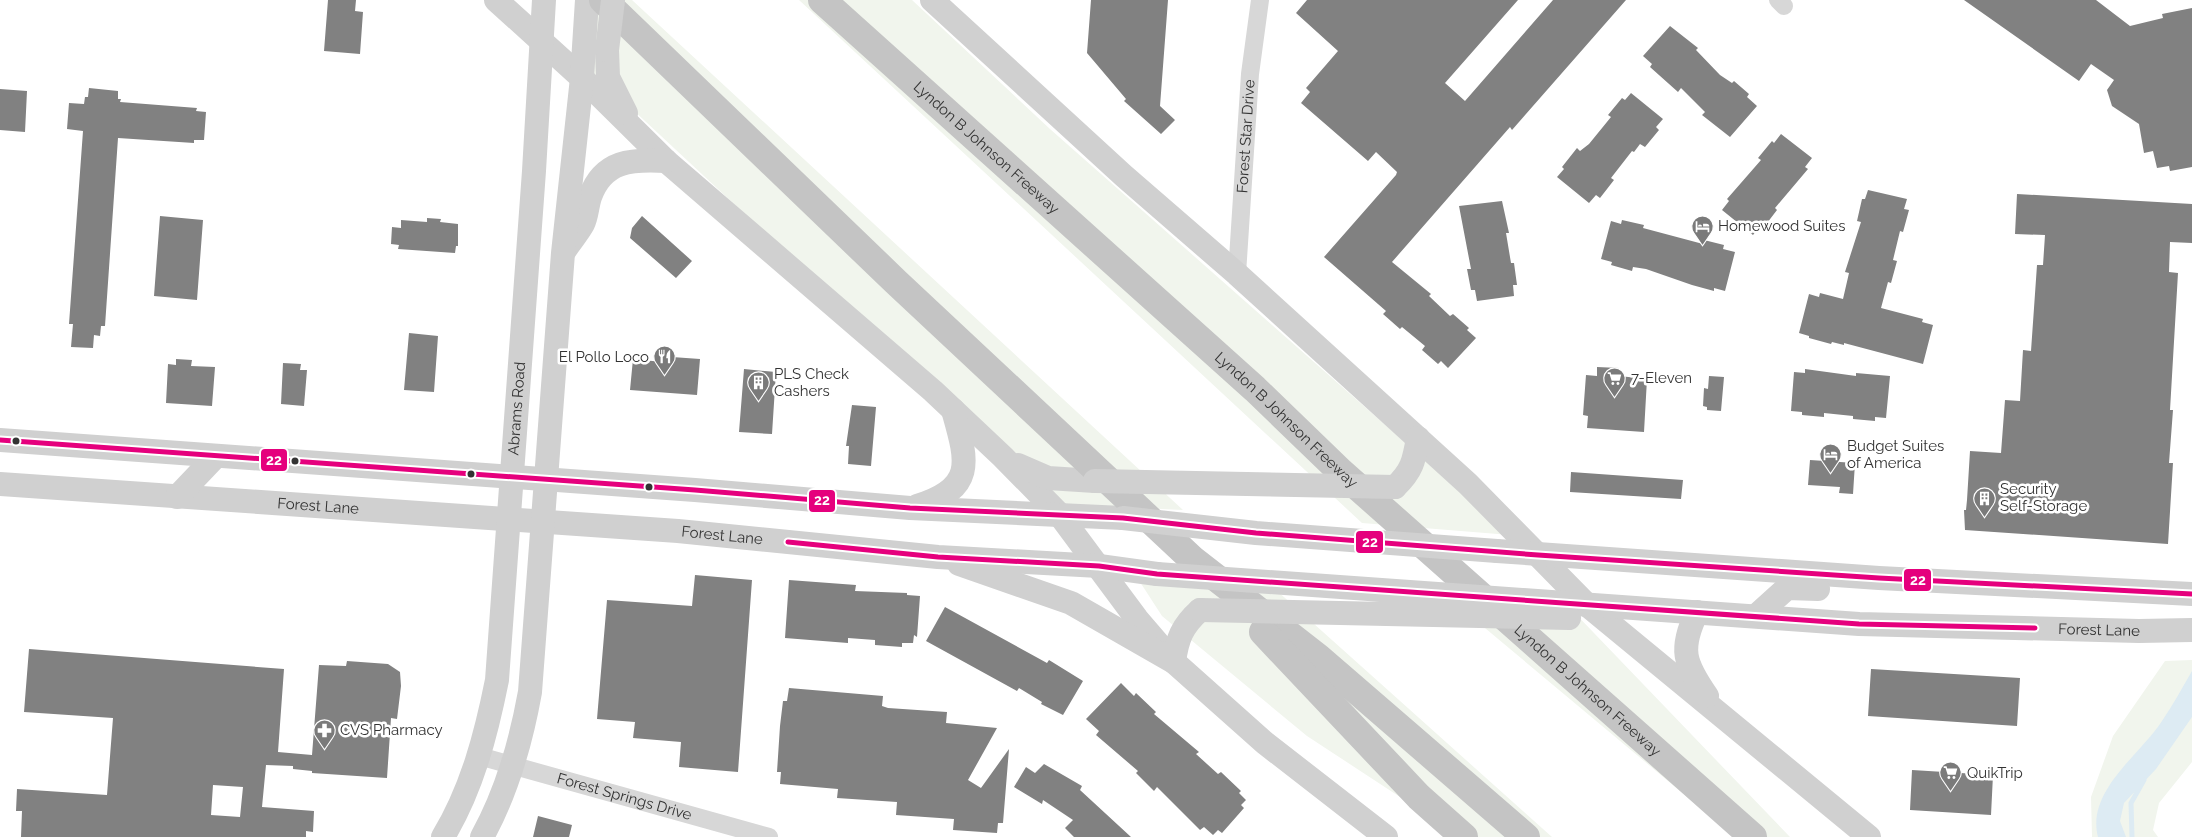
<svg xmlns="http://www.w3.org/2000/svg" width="2192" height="837" font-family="Raleway,sans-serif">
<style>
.green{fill:#f1f5ed}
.water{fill:#ddebf3}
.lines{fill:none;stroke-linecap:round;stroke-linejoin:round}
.stream{stroke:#ddebf3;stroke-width:5}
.building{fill:#818181;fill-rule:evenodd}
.minor{stroke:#d7d7d7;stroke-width:18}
.secondary{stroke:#d0d0d0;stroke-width:24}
.motorway{stroke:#c4c4c4;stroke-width:28}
.secondary-bridge{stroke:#d0d0d0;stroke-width:24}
.bus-1-casing{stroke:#fff;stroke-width:9}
.bus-1{stroke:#e5007d;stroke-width:5}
.bus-dot{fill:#333;stroke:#fff;stroke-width:2}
.labels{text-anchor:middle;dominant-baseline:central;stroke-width:5;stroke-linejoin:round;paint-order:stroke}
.street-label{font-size:15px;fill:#333;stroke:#fff}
.poi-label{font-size:15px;fill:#333;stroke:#fff;text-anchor:start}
.line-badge{stroke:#fff;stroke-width:2}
.badge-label{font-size:14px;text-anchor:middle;font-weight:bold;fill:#fff}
</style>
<rect width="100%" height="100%" fill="#fff"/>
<path class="green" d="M592 0H632L1183 510 1056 504 586 66Z
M799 0H912L1050 129 1510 535 1362 523Z
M1140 582 1275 589 1552 837H1461L1307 736 1162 616Z
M1455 603 1569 607 1790 837H1735Z
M2192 660V762L2159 803 2153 830 2158 837H2092L2091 797 2113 736 2165 661Z"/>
<path class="water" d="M2192 671V717L2156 769 2124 803 2120 821 2126 837H2098C2086 791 2140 755 2162 721 2173 705 2182 688 2192 671Z"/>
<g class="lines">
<path class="stream" d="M2132 837 2131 803 2144 780"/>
</g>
<path class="building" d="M328 0H356L355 11 363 12 360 54 324 51Z
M1091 0H1168L1160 106 1175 120 1161 134 1124 101 1126 99 1087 53Z
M1307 0H1518L1445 83 1465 101 1553 0H1626L1512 130 1510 127 1392 262 1431 294 1429 296 1450 316 1453 314 1469 328 1467 330 1476 338 1448 368 1441 361 1438 364 1422 350 1425 346 1402 327 1400 329 1383 314 1386 311 1324 257 1396 175 1397 172 1376 152 1368 161 1301 103 1310 92 1306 88 1338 51 1296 13Z
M1964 0H2096L2130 26 2163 18 2162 14 2192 8V167L2170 171 2169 166 2157 168 2153 151 2144 153 2139 124 2112 106 2107 90 2114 80 2091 64 2079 81Z
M1670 26 1698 48 1696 50 1720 75 1732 83 1734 81 1749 94 1747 97 1757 106 1730 137 1702 115 1705 112 1681 88 1678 92 1650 67 1652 64 1643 56Z
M89 88 118 91V99H121L120 102 197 108 196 111 206 112 204 140H194V143L118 138 105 326H101L100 336 94 335 93 348 71 347 73 324H69L83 131 67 129 69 103 84 104 85 97H88Z
M0 89 27 91 25 132 0 130Z
M1631 93 1663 119 1656 127 1659 130 1645 147 1640 144 1634 152 1632 151 1611 178 1614 180 1600 198 1596 195 1589 203 1557 177 1564 169 1562 167 1577 148 1580 151 1589 144 1611 117 1608 115 1622 98 1625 100Z
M1781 134 1812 158 1805 167 1808 169 1775 208 1777 210 1764 227 1761 225 1753 235 1722 210 1729 201 1727 199 1761 160 1758 158 1772 141 1774 143Z
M1868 190 1907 199 1904 209 1909 210 1903 232 1900 231 1893 260 1897 261 1891 283 1888 282 1881 308 1923 319 1922 322 1933 325 1923 364 1844 343V345L1832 342 1831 344 1809 338V336L1799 333 1809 294 1819 297 1820 293 1843 299 1849 273 1845 272 1861 222 1857 221 1862 199H1865Z
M2017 194 2192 204V243L2170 242 2169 272 2178 273 2170 410H2173L2169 463H2173L2168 544 1965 530 1964 510H1966L1967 500 1970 451 2001 453 2005 400 2020 401 2023 350 2031 351 2037 265H2043L2045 235 2015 234Z
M1502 201 1509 233H1506L1511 263H1514L1517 285H1513L1514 296 1477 301 1475 290H1471L1467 269H1471L1459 206Z
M160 216 203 220 197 300 154 296Z
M642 216 692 261 676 278 630 238 632 228Z
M427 218 441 219 440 222 458 224V246H456L455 253 398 249 399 245 391 244 392 227 401 228V220L427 222Z
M1622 220 1644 225 1643 228 1703 244 1704 240 1724 245 1723 249 1735 252 1725 291 1714 288V291L1692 285 1646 269 1633 267 1632 271 1611 265 1612 262 1601 259 1611 221 1621 224Z
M409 333 438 336 434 392 404 390Z
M672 357 700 359 697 395 630 390 633 359 672 363Z
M176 359 192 360 191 366 215 367 212 406 166 403 168 364 176 365Z
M283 363 301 364 300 370H307L304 406 281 404Z
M1597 367 1619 368V376L1647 379 1644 432 1587 428 1588 416 1583 415 1586 375 1597 376Z
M744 369 776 372 772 434 739 432Z
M1805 369 1856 376V373L1890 376 1886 418 1875 417V421L1853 419V416L1824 413V417L1802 415V412L1791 411 1794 372 1805 373Z
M1709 376 1724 377 1721 411 1707 410V407L1703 406 1704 388 1708 389Z
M852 405 876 407 871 466 848 464 849 446H846Z
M1810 460 1855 463 1853 494 1839 493 1840 487 1808 485Z
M1571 472 1683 480 1681 499 1570 492Z
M695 575 752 580 738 772 679 767 681 742 633 738 635 722 597 719 607 600 692 606Z
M789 580 856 585 855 591 907 593V595L920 596 917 637 914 635 913 643H902V647L875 645V640L848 638V643L785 638Z
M945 607 1047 663 1049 660 1083 681 1063 715 1041 704 1042 702 1019 688 1017 691 926 641Z
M29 649 284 669 278 752 312 755 319 665 346 666 347 661 388 664 400 672 401 686 397 719 391 718 387 778 312 773V771L293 769V766L266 765 262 807 314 811 313 832 306 831V837H21L22 811H16L17 789 107 795 113 718 24 712ZM213 785 243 787 240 817 211 815Z
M1871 669 2020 678 2017 726 1868 716Z
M1121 683 1134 696 1136 693 1156 712 1154 714 1199 752 1196 754 1218 774 1221 772 1241 791 1239 793 1246 800 1241 805 1244 808 1222 833 1218 830 1213 835 1204 827 1200 830 1157 787 1154 791 1136 773 1138 771 1096 735 1099 731 1086 719Z
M789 688 883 696 882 706 888 708 947 712 946 723 997 728 968 780 981 788 1009 749 1003 823H998L997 833 953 830 954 819 896 815 897 802 837 798 838 789 780 784 781 772H777L780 726 783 701H787Z
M1044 764 1082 786 1080 790 1131 837H1074L1065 828 1073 820 1043 800 1042 804 1014 787 1026 767 1035 773Z
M1912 770 1993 775 1991 815 1910 810Z
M538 816 572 825 569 837H533Z"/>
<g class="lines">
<g class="minor">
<path d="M1778 0 1784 6"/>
<path id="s1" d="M1237 274 1250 74 1260 0"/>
<path id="s2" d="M479 756 769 837"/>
</g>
<g class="secondary">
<path d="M496 0 582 78 666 161 933 391 1003 457 1059 514 1137 619 1174 662 1265 743 1386 837"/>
<path d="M932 0 1124 176 1237 274 1468 484 1586 604 1869 837"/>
<path d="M607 50 608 77 626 113"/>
<path d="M565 250C571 241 578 233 583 224 587 216 587 206 590 197 603 160 632 159 666 161"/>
<path d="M0 440 695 490 910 508 1123 518"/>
<path d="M1018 465 1048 478 1095 481"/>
<path id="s3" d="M0 484 678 531 938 557 1099 566 1157 574"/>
<path d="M1395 487C1412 471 1414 461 1418 438"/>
<path d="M177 497 216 456"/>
<path d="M917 506C977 488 967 460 953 410"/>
<path d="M1497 551 1879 578 2192 594"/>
<path d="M959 564 1071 603 1174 662C1177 639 1182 626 1200 610"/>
<path id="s4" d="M1522 600 1859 624 2139 631 2192 630"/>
<path d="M1697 612C1679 649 1684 663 1707 696"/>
<path d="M1756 616 1787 588 1818 589"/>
<path id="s5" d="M443 837C472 789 486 735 497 680L534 171 544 0"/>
<path d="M482 837C507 792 521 742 530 692L563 253 582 78 587 0"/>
</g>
<g class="motorway">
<path d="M603 0 896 282 1192 559 1319 658 1526 837"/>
<path id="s6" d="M822 0 1255 389 1341 472 1753 837"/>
<path d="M1263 632 1419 797 1464 837"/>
</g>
<path class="secondary-bridge" d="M607 50 613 0
M1095 481 1395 487
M1123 518 1256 533 1497 551
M1157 574 1522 600
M1200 610 1569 618"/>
<defs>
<path id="bus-1" d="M0 440 695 490 910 508 1123 518 1256 533 1538 555 1879 578 2192 594
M788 542 938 557 1099 566 1157 574 1859 624 2035 628"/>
</defs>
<use href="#bus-1" class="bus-1-casing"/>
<use href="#bus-1" class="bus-1"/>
</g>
<defs>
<symbol id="hotel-pin" viewBox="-11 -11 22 30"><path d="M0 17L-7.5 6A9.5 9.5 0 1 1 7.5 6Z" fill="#7a7a7a" stroke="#fff"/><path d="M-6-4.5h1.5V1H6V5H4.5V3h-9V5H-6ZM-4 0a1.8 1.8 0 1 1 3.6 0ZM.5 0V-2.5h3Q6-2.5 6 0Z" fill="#fff"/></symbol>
<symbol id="restaurant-pin" viewBox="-11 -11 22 30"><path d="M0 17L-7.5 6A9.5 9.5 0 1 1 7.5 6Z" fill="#7a7a7a" stroke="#fff"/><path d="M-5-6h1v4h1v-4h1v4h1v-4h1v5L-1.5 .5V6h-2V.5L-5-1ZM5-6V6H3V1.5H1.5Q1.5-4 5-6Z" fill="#fff"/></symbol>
<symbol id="supermarket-pin" viewBox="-11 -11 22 30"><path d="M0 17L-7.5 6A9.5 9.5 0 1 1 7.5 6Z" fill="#7a7a7a" stroke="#fff"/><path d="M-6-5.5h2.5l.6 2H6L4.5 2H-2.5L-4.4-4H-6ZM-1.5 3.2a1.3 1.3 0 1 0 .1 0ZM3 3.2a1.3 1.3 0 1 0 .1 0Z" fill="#fff"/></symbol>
<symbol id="building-pin" viewBox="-11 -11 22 30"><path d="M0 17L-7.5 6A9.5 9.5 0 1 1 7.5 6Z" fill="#7a7a7a" stroke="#fff"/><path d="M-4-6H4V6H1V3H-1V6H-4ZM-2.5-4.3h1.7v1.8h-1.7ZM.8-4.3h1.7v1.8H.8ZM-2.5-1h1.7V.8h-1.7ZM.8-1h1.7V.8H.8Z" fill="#fff"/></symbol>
<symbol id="pharmacy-pin" viewBox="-11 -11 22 30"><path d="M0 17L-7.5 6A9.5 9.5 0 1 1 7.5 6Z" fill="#7a7a7a" stroke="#fff"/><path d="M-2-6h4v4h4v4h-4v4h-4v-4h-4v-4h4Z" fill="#fff"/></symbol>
</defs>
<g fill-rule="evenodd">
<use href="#hotel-pin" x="1690" y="214" width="25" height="34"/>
<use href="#restaurant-pin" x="652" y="344" width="25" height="34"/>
<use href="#supermarket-pin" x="1602" y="366" width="25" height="34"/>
<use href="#building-pin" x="746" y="370" width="25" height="34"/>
<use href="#hotel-pin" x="1818" y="442" width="25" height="34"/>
<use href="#building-pin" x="1972" y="486" width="25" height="34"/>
<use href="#pharmacy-pin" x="312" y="718" width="25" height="34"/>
<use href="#supermarket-pin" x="1938" y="760" width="25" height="34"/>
</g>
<g class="bus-dot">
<circle cx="16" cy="441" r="4.5"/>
<circle cx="295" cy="461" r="4.5"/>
<circle cx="471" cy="474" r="4.5"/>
<circle cx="649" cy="487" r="4.5"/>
</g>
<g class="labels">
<g class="street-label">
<text stroke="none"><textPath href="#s1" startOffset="138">Forest Star Drive</textPath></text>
<text stroke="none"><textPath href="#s6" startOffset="221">Lyndon B Johnson Freeway</textPath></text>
<text stroke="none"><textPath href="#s5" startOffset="439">Abrams Road</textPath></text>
<text stroke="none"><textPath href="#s6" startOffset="626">Lyndon B Johnson Freeway</textPath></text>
<text stroke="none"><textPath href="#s3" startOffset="319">Forest Lane</textPath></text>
<text stroke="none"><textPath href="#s3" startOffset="724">Forest Lane</textPath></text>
<text stroke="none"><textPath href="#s4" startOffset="578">Forest Lane</textPath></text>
<text stroke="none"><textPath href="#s6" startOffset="1031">Lyndon B Johnson Freeway</textPath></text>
<text stroke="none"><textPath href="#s2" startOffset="151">Forest Springs Drive</textPath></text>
</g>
<g class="poi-label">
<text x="1718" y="226">Homewood Suites</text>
<text x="649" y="357" text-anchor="end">El Pollo Loco</text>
<text x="774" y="374">PLS Check<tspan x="774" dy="17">Cashers</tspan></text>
<text x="1631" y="378">7-Eleven</text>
<text x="1847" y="446">Budget Suites<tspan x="1847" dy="17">of America</tspan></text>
<text x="2000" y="489">Security<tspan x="2000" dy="17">Self-Storage</tspan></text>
<text x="340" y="730">CVS Pharmacy</text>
<text x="1967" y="773">QuikTrip</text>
</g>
</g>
<g class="line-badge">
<rect x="260" y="448" width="28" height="24" rx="5" fill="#e5007d"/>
<rect x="808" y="489" width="28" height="24" rx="5" fill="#e5007d"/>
<rect x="1355" y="530" width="29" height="24" rx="5" fill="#e5007d"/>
<rect x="1903" y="568" width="29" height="24" rx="5" fill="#e5007d"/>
</g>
<g class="badge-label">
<text x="274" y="465">22</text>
<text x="822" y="505">22</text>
<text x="1370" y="547">22</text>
<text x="1918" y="585">22</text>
</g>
</svg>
